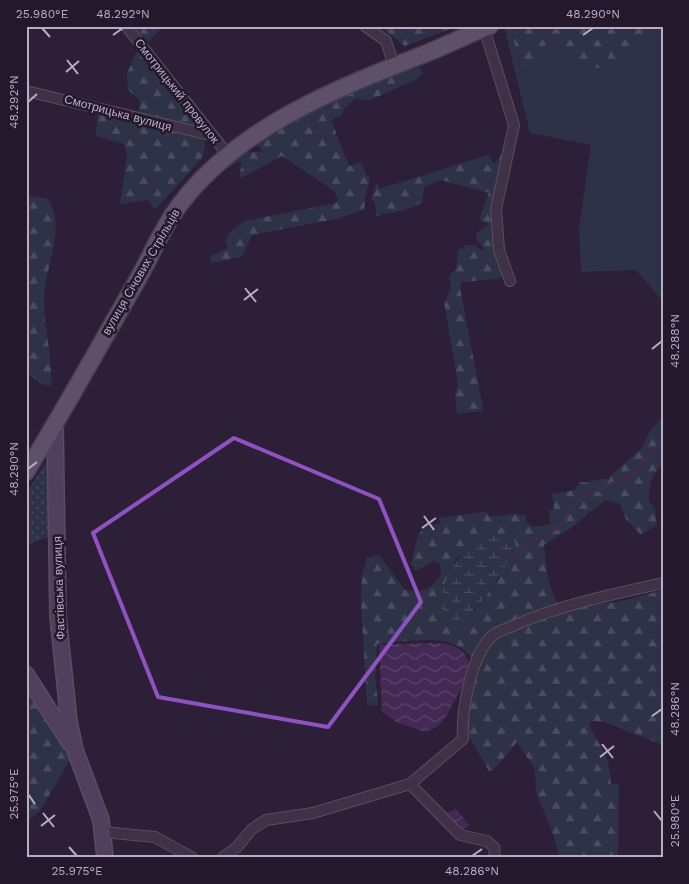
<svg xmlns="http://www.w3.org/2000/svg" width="689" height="884" font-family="'Work Sans',sans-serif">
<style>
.grass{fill:url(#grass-dots)}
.forest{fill:url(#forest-firs);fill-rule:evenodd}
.wetland{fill:url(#wetland-marsh)}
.park{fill:#2e3247}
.water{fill:url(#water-waves)}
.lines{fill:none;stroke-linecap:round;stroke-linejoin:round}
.stream{stroke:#432954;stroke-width:2.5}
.street-casing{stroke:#5a4d63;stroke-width:12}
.secondary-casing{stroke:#5a4d63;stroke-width:18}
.primary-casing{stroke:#483c51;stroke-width:19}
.street{stroke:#3f3247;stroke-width:10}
.secondary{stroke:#51405b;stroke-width:15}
.primary{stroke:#5e5068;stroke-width:16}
.marked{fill:none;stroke:#8e52c1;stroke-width:4;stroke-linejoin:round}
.ticks{fill:none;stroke:#bbacc5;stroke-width:2}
.labels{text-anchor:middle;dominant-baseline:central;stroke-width:5;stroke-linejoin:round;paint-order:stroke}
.street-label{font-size:12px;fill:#bbacc5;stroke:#24182c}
.neatline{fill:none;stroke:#bbacc5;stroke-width:2}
.ticks-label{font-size:12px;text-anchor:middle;fill:#bbacc5}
</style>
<defs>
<pattern id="grass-dots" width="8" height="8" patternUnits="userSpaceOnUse" patternTransform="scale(1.25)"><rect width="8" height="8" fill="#2e3247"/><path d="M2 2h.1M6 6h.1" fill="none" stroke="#4a4d60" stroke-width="1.8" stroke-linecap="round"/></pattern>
<pattern id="forest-firs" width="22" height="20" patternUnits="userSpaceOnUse" patternTransform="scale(1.25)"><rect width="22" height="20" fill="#2e3247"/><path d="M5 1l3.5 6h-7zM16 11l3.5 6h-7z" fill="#4a4d60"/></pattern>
<pattern id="wetland-marsh" width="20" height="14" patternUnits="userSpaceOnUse" patternTransform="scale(1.25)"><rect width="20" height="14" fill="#2e3247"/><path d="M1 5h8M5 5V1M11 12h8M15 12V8" fill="none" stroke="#4a4d60"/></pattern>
<pattern id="water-waves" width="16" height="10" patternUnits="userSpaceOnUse" patternTransform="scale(1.25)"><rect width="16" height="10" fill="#432954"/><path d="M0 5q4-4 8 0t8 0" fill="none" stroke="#5c456b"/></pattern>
</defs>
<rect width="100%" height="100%" fill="#2d1f37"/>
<path class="grass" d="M47 461 50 462V536L26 545V493Z"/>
<path class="forest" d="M134 26H163L148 42Z
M379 26H458L405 46Z
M516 26H663V38L651 37 616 67C605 66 593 72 581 69 575 68 548 52 539 49L544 53V61L538 67 527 72 520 69 512 33Z
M137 51 202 133C206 144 206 149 201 159L155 210 148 200 120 204 127 154 124 144 96 136 98 110 138 116 140 100 128 90 127 73Z
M419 67 423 73 415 80 370 100 355 99 344 109 341 116 331 120 349 166 361 162 367 176 370 178 366 194 364 210 336 219 252 235 242 257 212 263 210 256 228 248 225 241 231 231 244 221 336 203 338 198 333 190 282 156 241 178 239 174 242 165 239 161 217 175 243 152H263L255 141 317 105Z
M503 152 496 189 504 275 497 279 461 282 460 288 483 408 482 411 457 414 455 396 458 383 444 302 451 289 449 276 456 269 458 250 466 245H475L481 250 485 249 476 239 477 233 489 224 479 220 489 193 441 180 424 187 422 202C407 212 394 211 376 216L375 202 371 199 377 183 379 189 488 155 493 163H496Z
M26 195 48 199C67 228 45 266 44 297 43 327 53 356 51 386L41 384 26 372Z
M663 417V464C650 476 649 485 649 502L655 508 657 525 641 535 626 519 620 504 605 500 571 528 544 545C546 571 549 591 563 613L575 607 618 602 663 590V745L604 722 589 721C592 735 601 744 606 757 610 766 610 775 611 784H619L618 858H560L553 834 536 792 535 769 517 742 494 770 489 771 468 735C459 714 473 685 481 665 472 660 468 651 458 646 439 635 399 642 377 644L375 674 378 705 367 706 361 602 362 575 367 558 379 555 405 590C424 594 430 589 441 575L440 564 434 561 416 571 411 564 418 535 425 526 440 523 439 518 483 512 487 513 489 517 514 514 526 515V521L532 527 551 524 549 510 554 509 552 494 575 490 580 482C590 484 596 477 607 479L641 449 650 431ZM474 546 501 576 475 611 448 578 456 559Z
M26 676 75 751 40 811 26 822Z"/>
<path class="wetland" d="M508 533 516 544C503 574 486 601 460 623L449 621C447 616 442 609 442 603 442 566 473 536 508 533Z"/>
<path class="park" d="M504 26H516L512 33 520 69 527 72 538 67 544 61V53L539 48 558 40 567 51 564 59 581 69 616 67 651 37 663 38V298H660L636 270 581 272 579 228 591 145 530 133Z"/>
<path class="water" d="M426 643C443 643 462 643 469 662 467 678 463 684 456 698 447 715 445 725 425 732L398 723 382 712 379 645Z
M456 809 469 825 461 831 444 814Z"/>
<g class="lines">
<path class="stream" d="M516 557 526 545 557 529 569 512 585 496 635 473 663 438"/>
<defs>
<path id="street" d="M126 26 228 155
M365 26 386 41 394 66
M484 28 514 125 496 209 499 250 510 281
M26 91 210 135
M410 784 460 835 487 841 494 847 495 858
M103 832 155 837 193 858
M222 858 237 847 252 829 266 820 313 813 410 784 463 739C461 712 471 654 493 635 499 630 510 628 517 624 564 604 613 594 663 583"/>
<path id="secondary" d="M55 424 58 616 69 722 75 750 101 820 105 858
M26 674 70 743"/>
<path id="primary" d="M26 472C65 409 101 343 138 279 152 254 163 226 181 203 241 125 338 88 427 53 448 45 468 34 490 26"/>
</defs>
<use href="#street" class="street-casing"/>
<use href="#secondary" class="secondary-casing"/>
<use href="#primary" class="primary-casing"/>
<use href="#street" class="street"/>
<use href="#secondary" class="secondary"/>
<use href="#primary" class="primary"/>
</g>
<path class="marked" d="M234 438 379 499 421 602 328 727 158 697 93 533Z"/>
<path class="ticks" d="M42 28 50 37M113 35 123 28M583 35 593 28M67 60 78 74M66 72 79 61M28 102 37 94M245 288 256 302M244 300 258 289M652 349 662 341M28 469 37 462M424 516 434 530M422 528 436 518M652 716 662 709M602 744 613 758M600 757 614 746M28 794 35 804M654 811 662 821M43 813 54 827M41 826 55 815M69 847 77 856M472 856 482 849"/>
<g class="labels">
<g class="street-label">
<text transform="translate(177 91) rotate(52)">Смотрицький провулок</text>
<text transform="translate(118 113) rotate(15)">Смотрицька вулиця</text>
<text transform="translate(141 272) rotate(-60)">вулиця Січових Стрільців</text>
<text transform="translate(59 588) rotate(-92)">Фастівська вулиця</text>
</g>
</g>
<rect width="689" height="884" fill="none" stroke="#24182c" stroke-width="55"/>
<rect x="28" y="28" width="634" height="828" class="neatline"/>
<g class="ticks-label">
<text x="42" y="18">25.980°E</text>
<text x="123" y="18">48.292°N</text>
<text x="593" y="18">48.290°N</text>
<text transform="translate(14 102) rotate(-90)" y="4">48.292°N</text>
<text transform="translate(675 341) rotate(-90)" y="4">48.288°N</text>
<text transform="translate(14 469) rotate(-90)" y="4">48.290°N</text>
<text transform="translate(675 709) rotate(-90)" y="4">48.286°N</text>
<text transform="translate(14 794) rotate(-90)" y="4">25.975°E</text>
<text transform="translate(675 821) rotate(-90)" y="4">25.980°E</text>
<text x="77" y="875">25.975°E</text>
<text x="472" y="875">48.286°N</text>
</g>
</svg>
